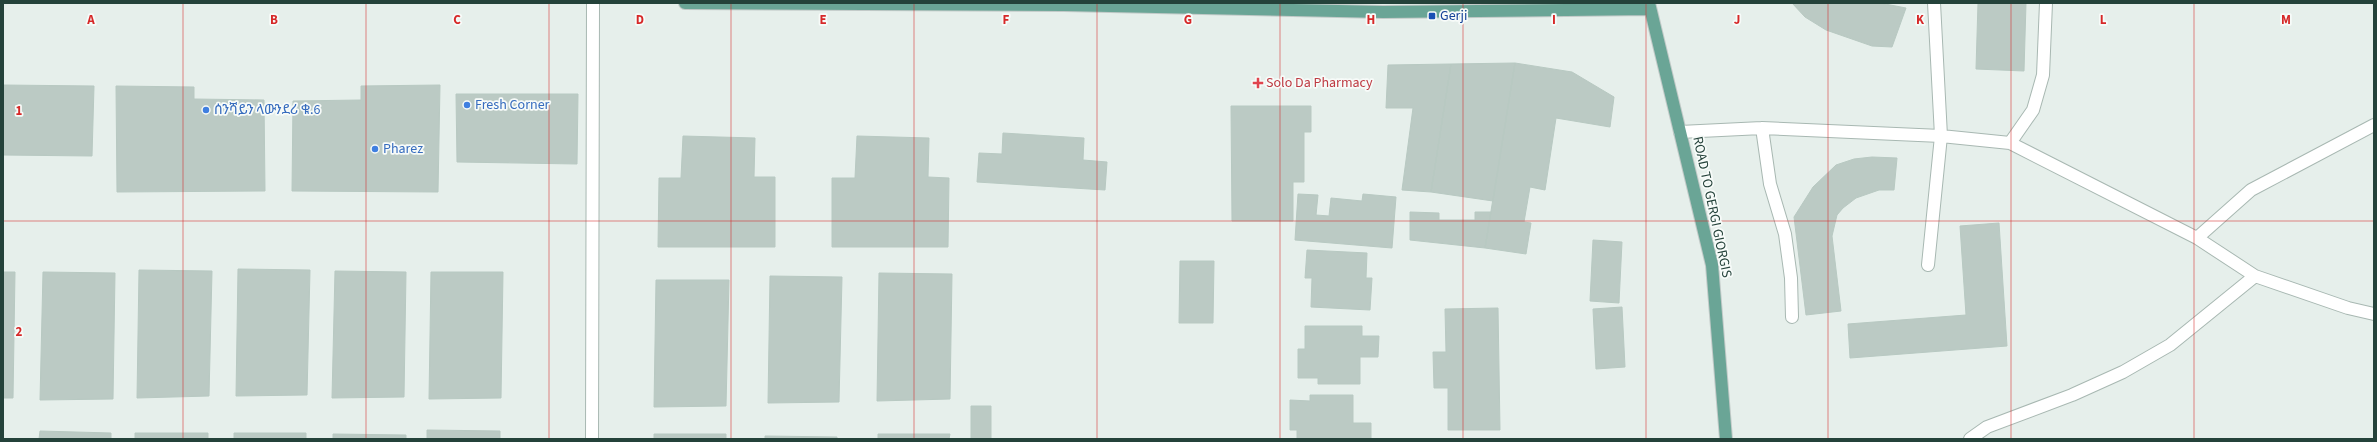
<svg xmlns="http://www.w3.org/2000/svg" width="2377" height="442" font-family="'Source Sans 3','Noto Sans Ethiopic',sans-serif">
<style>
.building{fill:#bbcac4;stroke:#b8c9c2}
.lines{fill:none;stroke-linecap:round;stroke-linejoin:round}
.minor-casing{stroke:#a8b8b2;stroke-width:14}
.major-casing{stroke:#c2cac8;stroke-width:14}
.minor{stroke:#fff;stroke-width:12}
.major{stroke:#6aa596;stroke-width:12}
.grid{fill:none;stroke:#d62828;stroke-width:1;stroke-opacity:0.55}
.transit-dot{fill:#1a4fb4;stroke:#f7fbf9;stroke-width:1.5}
.health-dot{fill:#e0444e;stroke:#f7fbf9;stroke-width:1.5}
.shop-dot{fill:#3f7fe0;stroke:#f7fbf9;stroke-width:1.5}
.labels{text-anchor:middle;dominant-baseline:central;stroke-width:3.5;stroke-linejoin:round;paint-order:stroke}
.transit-label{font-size:14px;fill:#164399;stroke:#f7fbf9;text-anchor:start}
.health-label{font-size:14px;fill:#be3a42;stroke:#f7fbf9;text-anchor:start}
.shop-label{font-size:14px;fill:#366cbe;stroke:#f7fbf9;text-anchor:start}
.street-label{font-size:14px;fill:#24423a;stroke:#f7fbf9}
.grid-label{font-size:13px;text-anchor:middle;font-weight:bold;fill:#d62828;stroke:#f7fbf9;stroke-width:3.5;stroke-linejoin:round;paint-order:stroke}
</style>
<rect width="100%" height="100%" fill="#e6efeb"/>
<path class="building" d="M1792 3H1880L1906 8 1892 47 1872 46 1826 30 1805 17Z
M1978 3H2026L2024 71 1976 69Z
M1515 63 1493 201 1431 192 1451 64Z
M1515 63 1572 72 1614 97 1610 127 1556 118 1545 190 1530 187 1524 222 1531 223 1526 254 1485 248Z
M1451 64 1431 192 1402 190 1413 108H1386L1388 65Z
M3 85 94 86 92 156 3 155Z
M440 85 438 192 292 191 293 101 361 100V86Z
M116 86 194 87V99L264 100 265 191 117 192Z
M456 94H578L577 164 457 162Z
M1231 106H1311V132H1304V182H1293V221H1232Z
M1003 133 1084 138 1083 160 1107 162 1105 190 977 182 979 153 1002 154Z
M683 136 755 138 754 177H775V247H658L659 178H681Z
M857 136 929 138 928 177 949 178 948 247H832V178H855Z
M1872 157 1897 158 1894 190H1879L1856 198 1843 208 1837 215 1832 236 1841 311 1806 315 1794 217 1813 187 1836 165 1854 159Z
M1298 194 1318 195 1316 215 1329 216 1331 198 1362 201 1363 194 1396 197 1392 248 1295 240Z
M1410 212 1439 213V220H1475V212H1491L1485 248 1410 240Z
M1999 223 2007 346 1850 358 1848 324 1966 315 1960 226Z
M1593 240 1622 242 1619 303 1590 301Z
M1307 250 1367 253 1366 278H1372L1370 310 1311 307 1312 278H1305Z
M1180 261H1214L1213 323H1179Z
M238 269 310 270 307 395 236 396Z
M139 270 212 271 209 396 137 398Z
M335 271 406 272 404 397 332 398Z
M3 272H15L13 398H3Z
M43 272 115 273 113 399 40 400Z
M431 272H503L501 398 429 399Z
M879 273 952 274 950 399 877 401Z
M770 276 842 277 839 402 768 403Z
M656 280H729L726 406 654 407Z
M1622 307 1625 367 1596 369 1593 309Z
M1498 308 1500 430H1448V388H1434L1433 352H1446L1445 309Z
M1305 326H1362V336H1379L1378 357H1360V384H1318V378H1298V349H1305Z
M1310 395H1353V423H1371V439H1297V430H1290V400L1310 401Z
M971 406H991V439H971Z
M427 430 500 431V439H427Z
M40 431 111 433V439H39Z
M135 433H208V439H135Z
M234 433H306V439H234Z
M333 434 406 435V439H333Z
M654 434H726V439H654Z
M878 434H950L949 439H878Z
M765 436 837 437V439H765Z"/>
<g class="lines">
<defs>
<path id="minor" d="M1762 128 1770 184 1785 234 1791 278 1792 317
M1680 132 1762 128 1941 136 2010 143 2197 238 2255 276 2348 308 2374 314
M2010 143 2033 110 2043 75 2046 3
M2197 238 2251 190 2374 125
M1928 265 1941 136 1934 3
M592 439 593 3
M1970 439 1987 427 2072 395 2123 372 2170 345 2255 276"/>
<path id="major" d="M685 3 1064 5 1383 12 1649 9
M1649 3 1712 265 1726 439"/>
</defs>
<use href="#minor" class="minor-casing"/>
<use href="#major" class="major-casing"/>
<use href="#minor" class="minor"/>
<use href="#major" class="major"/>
</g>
<path class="grid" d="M183 3V439M366 3V439M549 3V439M731 3V439M914 3V439M1097 3V439M1280 3V439M1463 3V439M1646 3V439M1828 3V439M2011 3V439M2194 3V439M3 221H2374"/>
<rect class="transit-dot" x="1428" y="12" width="8" height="8" rx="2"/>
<path class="health-dot" d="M1256 77h4v4h4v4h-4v4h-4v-4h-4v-4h4z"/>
<g class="shop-dot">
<circle cx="467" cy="105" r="4"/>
<circle cx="206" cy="110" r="4"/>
<circle cx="375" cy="149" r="4"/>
</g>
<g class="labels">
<g class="transit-label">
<text x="1440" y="16">Gerji</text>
</g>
<g class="health-label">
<text x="1266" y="83">Solo Da Pharmacy</text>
</g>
<g class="shop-label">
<text x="475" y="105">Fresh Corner</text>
<text x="214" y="110">ሰንሻይን ላውንደሪ ቁ.6</text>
<text x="383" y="149">Pharez</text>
</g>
<g class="street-label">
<text transform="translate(1712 207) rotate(78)">ROAD TO GERGI GIORGIS</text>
</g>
</g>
<g class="grid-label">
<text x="91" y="24">A</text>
<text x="274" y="24">B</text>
<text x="457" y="24">C</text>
<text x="640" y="24">D</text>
<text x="823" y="24">E</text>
<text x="1006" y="24">F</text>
<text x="1188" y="24">G</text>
<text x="1371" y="24">H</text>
<text x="1554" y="24">I</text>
<text x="1737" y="24">J</text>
<text x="1920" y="24">K</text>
<text x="2103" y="24">L</text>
<text x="2286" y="24">M</text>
<text x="19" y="115">1</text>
<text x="19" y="336">2</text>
</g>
<rect width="2377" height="442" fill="none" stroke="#24423a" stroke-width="8"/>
</svg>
